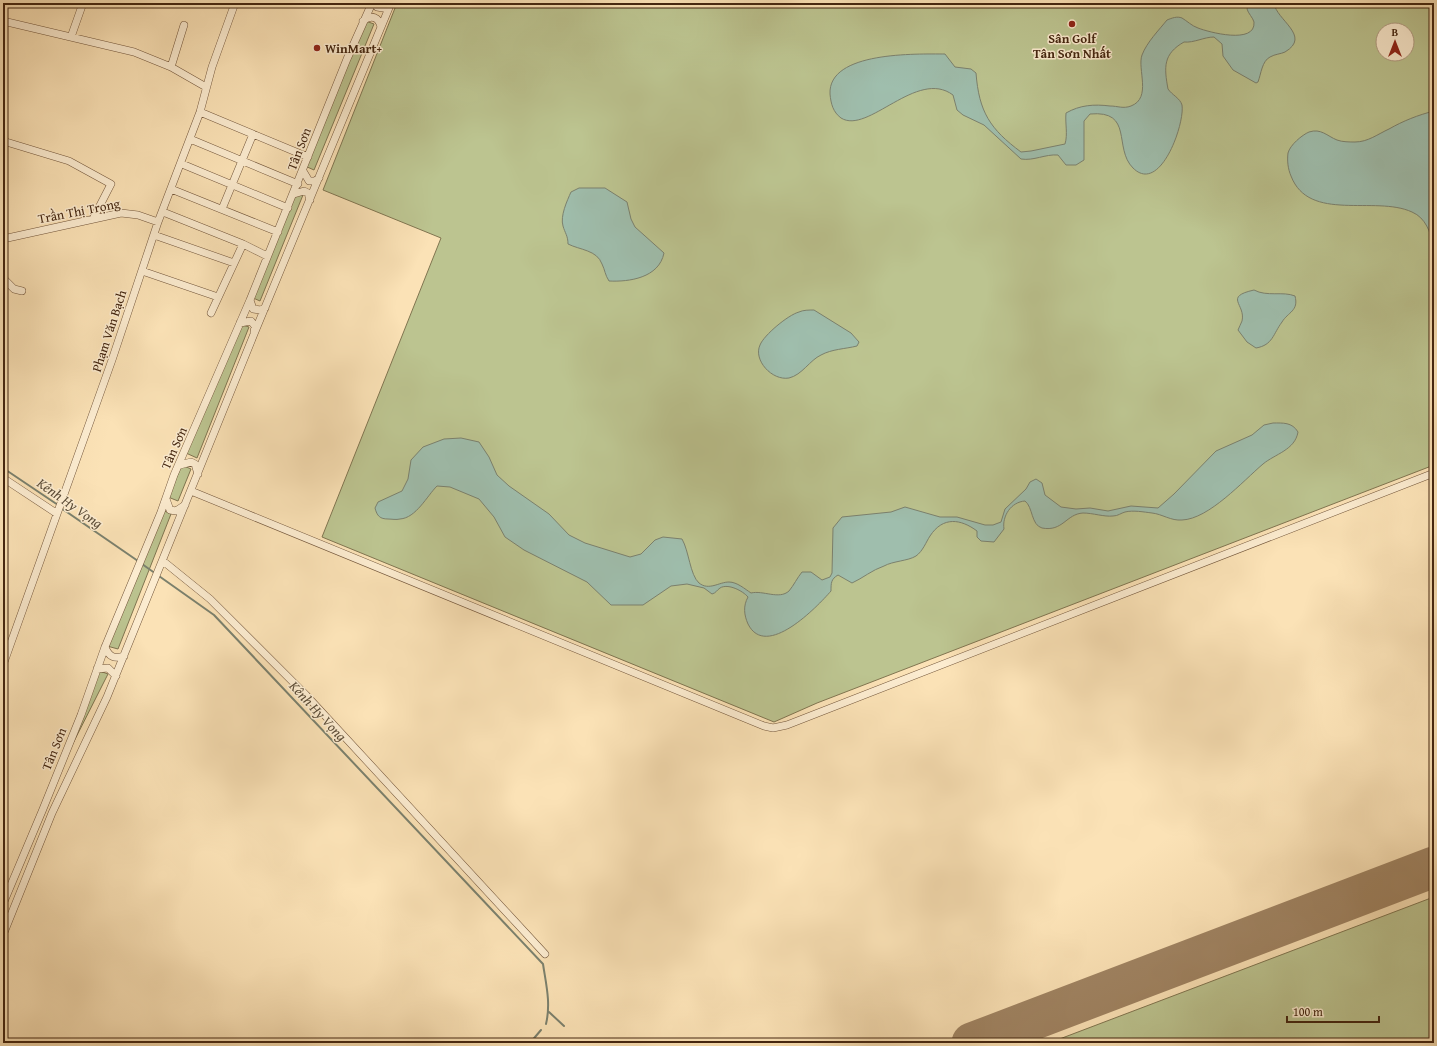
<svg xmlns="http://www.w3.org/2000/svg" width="1437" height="1046" font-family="'Gentium Book Plus',serif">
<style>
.green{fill:#bcc490;stroke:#807550;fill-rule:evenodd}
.water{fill:#9fbead;stroke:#7b816e}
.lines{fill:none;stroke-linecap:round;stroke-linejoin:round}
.stream{stroke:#7b816e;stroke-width:2}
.taxiway{stroke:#a08463;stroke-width:17}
.runway{stroke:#a08463;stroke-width:41}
.minor-casing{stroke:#72553a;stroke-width:8}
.minor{stroke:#fcecd0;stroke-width:7}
.poi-dot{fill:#8f2418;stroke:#fcecd0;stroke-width:1.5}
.labels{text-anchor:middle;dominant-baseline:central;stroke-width:3;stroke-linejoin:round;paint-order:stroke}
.poi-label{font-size:13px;font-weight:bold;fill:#442610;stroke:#fcecd0}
.street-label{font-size:13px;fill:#442610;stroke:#fcecd0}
.water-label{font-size:14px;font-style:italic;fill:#5b4c37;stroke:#fcecd0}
</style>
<rect width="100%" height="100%" fill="#fbe2b6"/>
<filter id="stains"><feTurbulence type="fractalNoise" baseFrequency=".005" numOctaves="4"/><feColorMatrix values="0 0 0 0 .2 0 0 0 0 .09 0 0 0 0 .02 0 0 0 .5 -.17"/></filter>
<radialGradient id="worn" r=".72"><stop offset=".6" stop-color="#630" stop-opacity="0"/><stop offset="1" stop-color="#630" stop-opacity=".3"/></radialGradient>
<path class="green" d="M397 3H1434V465L817 703 774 722 322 537 441 238 323 190ZM1383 30H1407V54H1383Z
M363 20 374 24 314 170 305 166Z
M294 192 303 195 260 301 251 297Z
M239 324 249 327 197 458 186 453Z
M182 465 191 469 178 501 168 497Z
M162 510 171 514 118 649 107 646Z
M97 670 108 674 62 765Z
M1431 898 1434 900V1043H1049Z"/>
<path class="water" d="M1249 3H1274C1276 20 1312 36 1285 52 1281 54 1275 54 1270 57 1262 61 1261 74 1258 82L1256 83 1233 70 1223 56 1222 44 1214 37C1204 37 1194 43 1184 42 1163 54 1164 67 1168 89 1172 95 1180 98 1182 105 1185 124 1160 195 1133 168 1113 148 1134 110 1090 114L1084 121V160L1076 165H1066L1058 155C1045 154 1034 161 1021 159L984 125 963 115 957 110 953 95C917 68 868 135 841 118 833 112 831 104 830 94 828 51 917 54 945 54L955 67 971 69 976 73C979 112 990 129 1021 152L1031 151 1065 144C1068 134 1065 124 1066 113 1080 105 1094 104 1110 106 1118 106 1123 109 1131 106 1152 98 1137 69 1142 55 1147 42 1159 30 1167 20 1172 18 1177 16 1182 18 1187 21 1192 26 1198 28 1208 32 1256 45 1254 22 1253 18 1248 13 1247 9Z
M1434 111V246C1430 232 1426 218 1412 212 1375 195 1309 223 1291 176 1288 169 1287 161 1288 153 1290 145 1302 135 1309 132 1321 128 1327 136 1337 140 1342 142 1350 142 1355 142 1368 142 1378 134 1389 129 1403 121 1418 115 1434 111Z
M579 188H605L627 202 631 219 635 227 664 253C659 278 629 282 609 281 605 275 605 270 602 264 597 250 580 250 568 244 568 236 565 233 563 226 560 216 567 201 571 192Z
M1254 290C1267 297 1283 291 1295 296 1299 311 1288 312 1282 322 1273 334 1273 345 1256 348L1247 342 1238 330C1239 327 1241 324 1242 321 1246 304 1223 297 1254 290Z
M814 310 851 333 859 342 857 346C845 349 832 349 821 355 810 360 802 375 789 378 772 381 753 360 760 345 764 335 788 315 799 312 803 310 809 310 814 310Z
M1273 423C1283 423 1292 422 1298 432 1295 450 1275 454 1263 464 1243 481 1209 519 1182 520 1171 521 1162 514 1152 513 1144 512 1133 510 1125 512 1121 513 1118 516 1113 516 1104 517 1093 513 1083 513 1066 514 1063 532 1042 528 1031 525 1033 507 1025 501 1011 502 1002 516 1004 529L994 542 981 541 977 537V531C961 519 943 516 930 536 926 542 923 551 916 556 908 561 893 561 884 566 872 570 863 578 852 583L838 575C831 579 831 583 831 591 817 607 766 660 748 624 744 615 743 606 748 597 743 591 728 583 720 588 717 590 716 593 712 594L704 588 687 584 671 586 643 605H611L587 582 524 550 505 537 494 517 479 499 450 487 437 486C427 496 416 518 400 519 396 520 392 519 388 519 380 519 377 516 375 508L378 502 402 491 408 479 411 460 423 447 444 439 461 438 479 442 489 457 497 475 509 486 549 514 569 535 585 543 630 557 641 554 655 540 663 537 682 539C689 551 690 575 699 583 709 591 719 582 729 582 737 582 745 589 751 593 763 590 779 600 789 591 794 585 797 578 802 572H811L822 580 830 577 832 573 833 528 842 517 891 512 905 507 940 517H957L985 525H993L1001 522 1005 509 1026 489 1030 482 1036 479 1042 483 1045 495 1061 507 1076 509 1090 508 1108 511 1131 506 1158 508 1174 494 1216 451 1252 435 1264 425Z"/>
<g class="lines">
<path class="stream" d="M3 468 58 505
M61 508 138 561
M142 564 214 615 543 964C546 984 551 1003 546 1024
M549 1012 564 1026
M530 1043 541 1030"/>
<path class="taxiway" d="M1416 874 1434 871"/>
<path class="runway" d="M972 1043 1434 867"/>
<defs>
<path id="minor" d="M374 3 377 7 383 8 390 5
M3 21 134 52 171 67 206 87
M363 21C371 14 379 17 381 27
M71 37 83 3
M171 67 184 25
M200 112 308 157
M190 139 298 184
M3 141 69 161 111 184 93 219
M182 164 288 208
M303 171 309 181H315L319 178
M171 189 278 232
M294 194 304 191 308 193 310 200
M222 209 253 134
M163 212 243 244 267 256
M154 235 234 263
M3 239 121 213 138 215 158 222
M142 271 218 297
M3 278 14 289 22 291
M250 300 253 309 261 310 265 308
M211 313 243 244
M240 323 251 321 255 326 254 332
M180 465 191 462 195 464 198 474
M3 478 56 513
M191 491 764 726 773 728 787 725 1434 473
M166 499 170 510 176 511 185 505
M163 561 210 599 306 695 545 954
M105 647C109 657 114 659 124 656
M3 665 112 360 158 222 200 112 212 67 235 3
M97 669 108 668 116 676
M3 904 43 809 81 715 105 647 161 512 174 475 250 300 347 59 372 3
M3 935 52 813 107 697 254 334 391 3"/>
</defs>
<use href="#minor" class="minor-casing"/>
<use href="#minor" class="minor"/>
</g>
<g class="poi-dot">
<circle cx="1072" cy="24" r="4"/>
<circle cx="317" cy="48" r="4"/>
</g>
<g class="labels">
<g class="poi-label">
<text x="1072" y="38">Sân Golf<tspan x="1072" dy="15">Tân Sơn Nhất</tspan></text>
<text x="325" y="48" text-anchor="start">WinMart+</text>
</g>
<g class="street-label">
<text transform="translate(299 149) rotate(-69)">Tân Sơn</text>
<text transform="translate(79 211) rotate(-11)">Trần Thị Trọng</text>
<text transform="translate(109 331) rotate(-72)">Phạm Văn Bạch</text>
<text transform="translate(174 448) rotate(-66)">Tân Sơn</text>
<text transform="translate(54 749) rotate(-68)">Tân Sơn</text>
</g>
<g class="water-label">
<text transform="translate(70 503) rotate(35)">Kênh Hy Vọng</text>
<text transform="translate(318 711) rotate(47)">Kênh Hy Vọng</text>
</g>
</g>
<rect width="1437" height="1046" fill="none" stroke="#fbe2b6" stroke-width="16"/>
<rect x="4" y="4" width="1429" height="1038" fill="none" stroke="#442610" stroke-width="2"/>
<rect x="8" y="8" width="1421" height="1030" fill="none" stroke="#442610"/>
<g transform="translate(1395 42)"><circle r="19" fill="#fcecd0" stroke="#b29d83"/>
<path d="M0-3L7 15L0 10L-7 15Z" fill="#8f2418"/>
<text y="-6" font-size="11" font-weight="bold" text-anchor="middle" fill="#442610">B</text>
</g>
<path d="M1287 1016v6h92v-6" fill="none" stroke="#442610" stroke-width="2"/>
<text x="1293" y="1016" font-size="12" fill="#442610" stroke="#fcecd0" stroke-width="3" paint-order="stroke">100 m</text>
<rect width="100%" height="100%" filter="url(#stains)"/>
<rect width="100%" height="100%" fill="url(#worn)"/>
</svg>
